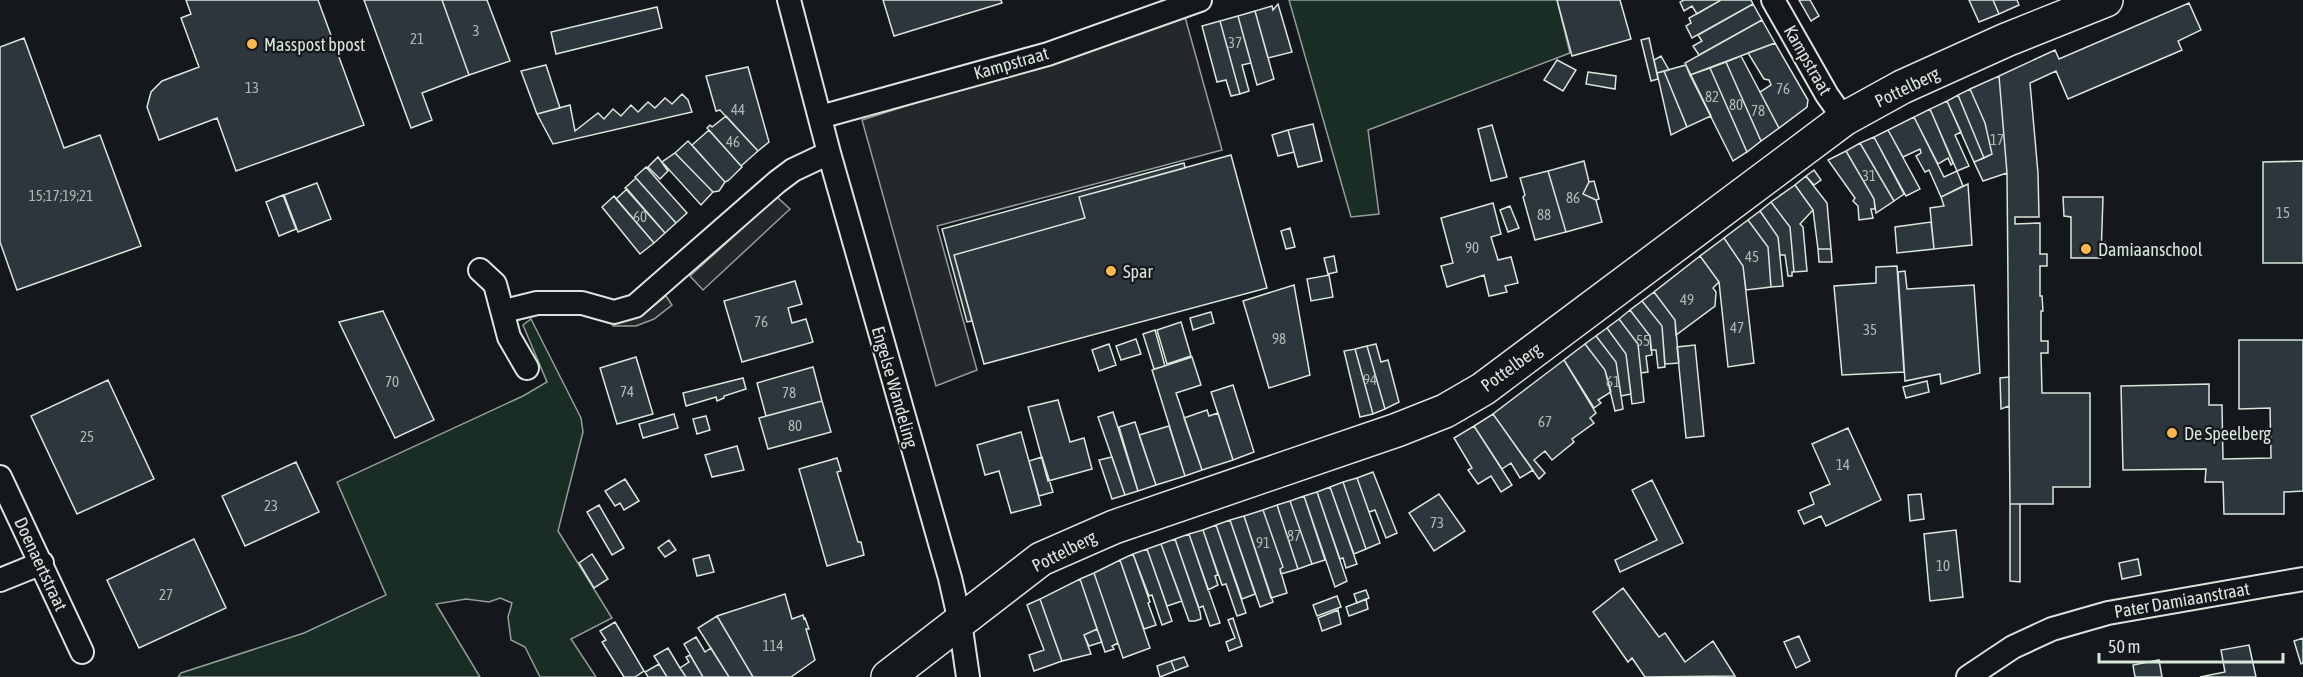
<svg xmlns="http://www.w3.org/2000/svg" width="2303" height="677" font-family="'Asap Condensed',sans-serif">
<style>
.green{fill:#1a2d24;stroke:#939e99;stroke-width:1.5}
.parking{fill:#24282b;stroke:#939e99;stroke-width:1.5}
.building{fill:#2c363c;stroke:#d8e6dc;stroke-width:1.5}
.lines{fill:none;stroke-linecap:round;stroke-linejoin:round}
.minor-casing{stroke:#d8e6dc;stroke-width:26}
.primary-casing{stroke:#d8e6dc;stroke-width:36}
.minor{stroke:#14181c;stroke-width:22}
.primary{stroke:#14181c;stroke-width:33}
.poi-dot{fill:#ffb74d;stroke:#14181c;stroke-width:2}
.labels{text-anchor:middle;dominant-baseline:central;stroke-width:4.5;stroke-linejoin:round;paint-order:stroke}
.number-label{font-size:15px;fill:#adbab4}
.poi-label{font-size:18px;fill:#d8e6dc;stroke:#14181c;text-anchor:start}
.street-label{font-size:18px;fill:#d8e6dc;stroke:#14181c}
</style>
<rect width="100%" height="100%" fill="#14181c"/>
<path class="green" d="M1289 0H1557L1570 53 1368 130 1379 214 1351 217Z
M531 319 581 418 583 432 558 531 612 618 571 639 596 677H540L525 647 511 640 508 617 512 603 500 598 489 602 466 599 436 604 480 677H178L181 673 304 633 386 595 337 482 523 396 547 382 523 325Z"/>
<path class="parking" d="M1185 17 1222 150 937 226 977 370 936 386 862 120Z
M777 197 790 209 703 290 690 276Z
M666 296 672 305 654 319 636 326H613L610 321 645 312Z"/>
<path class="building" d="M186 0H318L364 125 236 171 217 118 159 140 147 107 151 92 162 81 199 67 181 18 191 14Z
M364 0H442L469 75 422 93 432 120 411 128Z
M442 0H487L510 61 469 75Z
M883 0H1001L1002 3 894 36Z
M1557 0H1620L1631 39 1572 56Z
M1684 0H1721L1697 14 1692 6 1684 11 1680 2Z
M1721 0H1751L1753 4 1692 38 1686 26 1691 23 1689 18Z
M1799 0H1810L1819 16 1811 21Z
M1969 0H1993L1999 14 1979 22Z
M1993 0H2017L2019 5 1999 14Z
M2189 3 2201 30 2178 41 2182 50 2068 99 2056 71 2030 83 2038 173 2039 217H2015V224L2040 223V254H2047V266H2040V296H2042L2043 311H2041V341H2048V353H2041L2042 393H2090V487H2053V504H2010L2007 173 1999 76 2055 50 2059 59Z
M1278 4 1292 52 1268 58 1255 11 1272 6 1273 10Z
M1753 4 1762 20 1699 55 1693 46 1702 41 1698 35Z
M657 7 662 28 556 54 551 32Z
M1255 11 1274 79 1257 85 1238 16Z
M1238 16 1251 63 1242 65 1249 91 1240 94 1220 21Z
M1762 20 1775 43 1690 75 1685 63Z
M1220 21 1240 94 1231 96 1226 80 1217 82 1202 26Z
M24 38 64 148 100 135 141 246 17 290 0 242V47Z
M1649 38 1658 79 1651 81 1641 40Z
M1775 43 1808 100 1807 107 1779 128 1760 92 1771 85 1769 80 1764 79 1748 53Z
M1661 56 1669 70 1657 73 1654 60Z
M1741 56 1779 128 1761 141 1726 62Z
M1557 60 1576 70 1563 91 1544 80Z
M1726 62 1761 141 1747 152 1710 68Z
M546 65 560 108 537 114 521 71Z
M1686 65 1711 116 1687 127 1664 71Z
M748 67 769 142 758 151 720 110 716 111 706 76Z
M1710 68 1747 152 1733 161 1690 75Z
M1664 71 1687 127 1671 135 1657 73Z
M1588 72 1616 76 1615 89 1586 84Z
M1999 76 2007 173 1983 181 1974 162 1992 154 1985 123 1970 89Z
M1970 89 1985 123 1992 154 1984 158 1958 95Z
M682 94 688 100 692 112 553 144 537 114 570 105 575 131 598 113 604 119 613 109 621 116 631 105 638 112 648 102 655 108 665 98 672 104Z
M1958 95 1984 158 1974 162 1947 101Z
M1947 101 1961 132 1955 135 1969 166 1957 171 1930 109Z
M1930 109 1953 163 1951 165 1948 158 1938 164 1914 117Z
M726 116 758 151 741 166 707 128 710 125 712 127Z
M1914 117 1944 177 1957 171 1963 186 1941 197 1929 170 1925 172 1916 156 1921 153 1920 149 1903 157 1888 130Z
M1313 124 1322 161 1298 167 1288 130Z
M1492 125 1507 177 1491 181 1478 129Z
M709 130 742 167 729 180 725 182 692 145Z
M1288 130 1294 152 1278 156 1272 135Z
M1888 130 1920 189 1906 196 1874 137Z
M1874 137 1904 194 1894 201 1860 143Z
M688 141 725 182 719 191 713 192 675 153Z
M1860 143 1894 201 1876 213 1874 199 1846 151Z
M1846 151 1874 199 1875 209H1871L1873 218 1859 220 1858 206 1853 201 1855 198 1828 160Z
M675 153 713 192 701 205 662 162Z
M1231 155 1267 288 984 364 954 255 1085 218 1079 197Z
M658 157 668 171 660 179 648 167Z
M1584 161 1589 182 1583 194 1596 200 1602 222 1566 232 1548 171Z
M2303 161V263H2263V162Z
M1184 163 1185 168 1079 197 1085 218 954 255 972 321 967 322 942 229Z
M646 167 687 213 676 223 635 177Z
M1814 170 1821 180 1814 185 1806 176Z
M1548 171 1566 232 1535 240 1523 197 1525 195 1520 178Z
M1806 176 1827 203 1831 249H1818L1813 210 1795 185Z
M636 178 676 223 665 233 625 188Z
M1594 181 1599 199 1596 200 1583 194 1589 182Z
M317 183 331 219 298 232 284 195Z
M1968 184 1972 245 1934 249 1930 208 1944 206 1941 197Z
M1795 185 1813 210 1800 224 1803 227 1807 271 1794 272 1790 227 1771 202Z
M627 189 665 233 654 243 616 199Z
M283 195 296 229 279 236 266 202Z
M614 196 654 243 640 254 602 207Z
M2063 197H2103L2101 258H2071V217L2064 216Z
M1771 202 1790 227 1794 272H1792V276H1788L1785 255H1780L1778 237 1760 211Z
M1493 203 1501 234 1491 237 1498 260 1511 257 1518 283 1505 286 1507 292 1489 296 1484 275 1447 287 1441 266 1453 263 1441 218Z
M1510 206 1519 228 1508 232 1500 210Z
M1760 211 1778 237 1783 286 1771 287 1768 247 1748 220Z
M1748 220 1768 247 1771 287 1746 290 1743 266 1724 238Z
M1931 222 1934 249 1897 253 1895 227Z
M1290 228 1295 247 1286 249 1281 231Z
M1724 238 1743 266 1754 363 1728 367 1719 282 1700 256Z
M1818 249H1831L1832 262H1819Z
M1334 256 1337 272 1328 274 1324 258Z
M1700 256 1719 282 1713 288 1716 292 1715 306 1676 335 1675 320 1654 292Z
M1897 266 1904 372 1842 375 1834 286 1876 283V267Z
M1905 271 1907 289 1974 285 1980 373 1941 384 1940 374 1905 381 1898 272Z
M1329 275 1333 297 1311 301 1307 279Z
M795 281 802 304 788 308 792 323 806 319 813 342 742 362 724 301Z
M1294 285 1310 375 1269 388 1243 301Z
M1654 292 1675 320 1679 363 1665 364 1662 326 1642 301Z
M1642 301 1662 326 1665 367 1658 368 1656 350H1651L1650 336 1630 310Z
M1630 310 1650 336 1652 355 1646 356 1648 372 1641 373 1638 344 1619 319Z
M383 311 434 420 395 438 339 322Z
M1211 312 1214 323 1193 330 1190 318Z
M1619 319 1638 344 1644 402 1632 404 1626 354 1607 328Z
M1181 322 1191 356 1167 364 1157 330Z
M1607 328 1626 354 1631 394 1621 396 1616 362 1596 336Z
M1155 330 1165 366 1154 369 1143 334Z
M1596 336 1616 362 1623 409 1615 411 1605 370 1585 344Z
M1136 339 1141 354 1121 360 1116 346Z
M2239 340H2303V491L2284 492V514H2224L2223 482H2205L2206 469 2123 470 2121 386 2209 384V405H2222L2223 459 2271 458 2270 408 2239 409Z
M1109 344 1116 365 1099 371 1092 350Z
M1376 344 1381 362 1388 360 1399 402 1385 409 1367 346Z
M1585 344 1605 370 1611 392 1598 400 1601 403 1594 408 1564 360Z
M1695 345 1704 436 1686 438 1677 347Z
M1367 346 1385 409 1373 414 1355 349Z
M1355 349 1373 414 1360 417 1344 351Z
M636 357 653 414 617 424 600 368Z
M1192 357 1201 385 1176 393 1202 470 1185 476 1152 370Z
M1564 360 1596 413 1590 418 1594 423 1572 439 1574 442 1552 460 1545 451 1534 460 1545 473 1539 479 1493 414Z
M813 367 822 401 766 416 757 383Z
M2009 377V406L2001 409 2000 378Z
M743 378 746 389 724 396V398L717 401 716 397 686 406 683 393Z
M108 380 154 479 77 514 31 416Z
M1927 381 1929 392 1906 398 1903 387Z
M1233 385 1254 452 1233 460 1211 392Z
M1058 400 1070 442 1084 438 1092 469 1048 481 1028 407Z
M822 401 831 432 768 449 759 418Z
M1207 410 1209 416 1218 413 1233 460 1202 470 1184 418Z
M1113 412 1138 491 1125 495 1098 417Z
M674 414 678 428 643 438 639 424Z
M1493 414 1533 470 1520 478 1511 463 1502 469 1474 426Z
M706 416 710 430 697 434 693 419Z
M1135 422 1156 485 1138 491 1119 427Z
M1169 426 1185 476 1156 485 1139 435Z
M1474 426 1512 485 1501 492 1491 476 1478 484 1468 470 1472 468 1454 438Z
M1848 428 1881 500 1826 526 1821 516 1804 524 1798 511 1814 504 1810 493 1830 484 1812 444Z
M1021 432 1041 505 1011 513 999 471 985 475 977 445Z
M737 446 744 470 712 477 705 455Z
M1042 457 1053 492 1039 496 1029 461Z
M1112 457 1125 495 1112 499 1099 460Z
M837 458 841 471 837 472 858 542H861L864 555 827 566 799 469Z
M296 462 319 512 245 546 222 496Z
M1373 472 1397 533 1386 538 1375 510 1369 512 1357 478Z
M1357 478 1380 543 1366 549 1343 482Z
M625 479 639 501 624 510 620 503 615 506 605 491Z
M1652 480 1683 543 1620 572 1615 560 1657 540 1632 490Z
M1343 482 1366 549 1354 554 1330 487Z
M1330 487 1357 564 1346 568 1343 558 1340 559 1317 492Z
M1317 492 1347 581 1335 587 1304 496Z
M1439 494 1465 531 1434 551 1409 513Z
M1921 494 1924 519 1910 521 1908 495Z
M1304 496 1325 560 1312 564 1290 501Z
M1290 501 1312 564 1298 569 1277 505Z
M2010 504H2020V582L2010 581Z
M599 505 624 548 612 555 587 512Z
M1277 505 1298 569 1281 574 1280 569 1283 567 1263 510Z
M1263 510 1283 567 1280 569 1287 593 1271 598 1244 516Z
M1244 516 1273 602 1260 607 1230 520Z
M1230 520 1255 594 1242 599 1216 525Z
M1216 525 1246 613 1237 616 1226 584 1222 585 1203 530Z
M1203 530 1218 575 1215 576 1218 585 1208 590 1189 534Z
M1956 530 1963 597 1930 601 1924 534Z
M1189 534 1220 623 1210 626 1203 606 1199 608 1175 539Z
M194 539 226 608 139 648 107 580Z
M1175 539 1200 612 1201 619 1195 621H1189L1161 544Z
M669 540 676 550 665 557 658 548Z
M1161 544 1182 601 1167 606 1147 549Z
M1147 549 1172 621 1162 625 1152 595 1149 596 1133 554Z
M592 554 608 579 594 588 579 563Z
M1133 554 1150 602 1148 603 1156 625 1144 629 1120 560Z
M709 555 714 572 697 576 693 559Z
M2138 559 2141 575 2122 579 2119 563Z
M1120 560 1150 648 1123 658 1094 573Z
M1094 573 1118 643 1112 646 1114 649 1105 652 1080 579Z
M1080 579 1097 629 1084 635 1091 654 1062 661 1040 599Z
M1623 588 1659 637 1665 633 1685 662 1713 641 1735 676 1645 677 1632 658 1628 662 1593 612Z
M1366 590 1369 598 1357 603 1354 594Z
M785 594 792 619 803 615 804 619 805 618 809 629H806L815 660 791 677H753L717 616Z
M1337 596 1341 607 1317 616 1313 605Z
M1040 599 1062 661 1034 671 1029 655 1044 650 1027 605Z
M1366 599 1368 609 1349 616 1346 607Z
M1338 610 1341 624 1322 631 1318 618Z
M717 616 753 677H729L698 628Z
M1233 618 1242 646 1229 651 1226 642 1235 638 1228 620Z
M615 622 644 671 635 677H624L602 642 606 640 600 631Z
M1097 629 1102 642 1089 646 1084 635Z
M1799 636 1810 661 1796 668 1784 642Z
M696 637 705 652 711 648 729 677H703L684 644Z
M2303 638V663L2301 664 2294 641Z
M2249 645 2256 677H2200L2225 672 2221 650Z
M668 648 680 668 686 677H667L654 656Z
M690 655 703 677H686L680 668 689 662 686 657Z
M1184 657 1188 666 1175 671 1171 661Z
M2159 660 2162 677H2135L2133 665Z
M1171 661 1175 671 1160 677 1157 666Z
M659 664 667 677H648L645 672Z"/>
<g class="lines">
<defs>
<path id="minor" d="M789 0 829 153 950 578 960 622 968 677
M1773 0 1827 95 1844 119
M820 117 1048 54 1200 0
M480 270 495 284 509 337 527 368
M504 311 537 303H582L614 312 635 306 777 182 793 170 829 153
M0 477 82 652
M0 580 42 563
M1968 677 2013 647 2052 629 2108 613 2303 579"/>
<path id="primary" d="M888 677 1041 559 1114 527 1397 430 1445 411 1483 389 1844 119 1902 87 2006 40 2106 0"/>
</defs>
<use href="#minor" class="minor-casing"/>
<use href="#primary" class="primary-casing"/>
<use href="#minor" class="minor"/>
<use href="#primary" class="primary"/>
</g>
<g class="poi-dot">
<circle cx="252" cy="44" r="6"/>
<circle cx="2086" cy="249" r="6"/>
<circle cx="1111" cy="271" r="6"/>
<circle cx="2172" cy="433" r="6"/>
</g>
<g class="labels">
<g class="number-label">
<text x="476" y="30">3</text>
<text x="417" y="38">21</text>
<text x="1235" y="42">37</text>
<text x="252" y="87">13</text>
<text x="1783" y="88">76</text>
<text x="1712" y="96">82</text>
<text x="1736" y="104">80</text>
<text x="738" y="109">44</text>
<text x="1758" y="110">78</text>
<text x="1997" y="139">17</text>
<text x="733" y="141">46</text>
<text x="1869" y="175">31</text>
<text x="61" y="195">15;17;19;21</text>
<text x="1573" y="197">86</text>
<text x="2283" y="212">15</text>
<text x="1544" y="214">88</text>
<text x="640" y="216">60</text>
<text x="1472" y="247">90</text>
<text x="1752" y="256">45</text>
<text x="1687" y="299">49</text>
<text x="761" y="321">76</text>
<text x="1737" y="327">47</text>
<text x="1870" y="329">35</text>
<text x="1279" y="338">98</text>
<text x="1643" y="340">55</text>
<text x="1370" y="379">94</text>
<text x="392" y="381">70</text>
<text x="1613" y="381">61</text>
<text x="627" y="391">74</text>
<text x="789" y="392">78</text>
<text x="1545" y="421">67</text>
<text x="795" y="425">80</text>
<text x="87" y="436">25</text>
<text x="1843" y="464">14</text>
<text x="271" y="505">23</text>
<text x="1437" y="522">73</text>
<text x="1294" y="535">87</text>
<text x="1263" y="542">91</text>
<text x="1943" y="565">10</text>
<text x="166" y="594">27</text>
<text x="773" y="645">114</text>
</g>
<g class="poi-label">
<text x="264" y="44">Masspost bpost</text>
<text x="2098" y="249">Damiaanschool</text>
<text x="1123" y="271">Spar</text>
<text x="2184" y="433">De Speelberg</text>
</g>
<g class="street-label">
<text transform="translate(1808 60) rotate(60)">Kampstraat</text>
<text transform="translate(1011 63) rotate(-16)">Kampstraat</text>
<text transform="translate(1907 87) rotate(-26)">Pottelberg</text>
<text transform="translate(1511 367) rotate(-36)">Pottelberg</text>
<text transform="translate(895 387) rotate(74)">Engelse Wandeling</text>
<text transform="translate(1064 551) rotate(-27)">Pottelberg</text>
<text transform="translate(41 564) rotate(65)">Doenaertstraat</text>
<text transform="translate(2182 600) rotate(-10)">Pater Damiaanstraat</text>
</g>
</g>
<path d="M2099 653v9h184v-9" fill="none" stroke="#d8e6dc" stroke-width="3"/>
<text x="2108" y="653" font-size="18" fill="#d8e6dc" stroke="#14181c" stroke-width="4.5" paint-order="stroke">50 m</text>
</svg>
